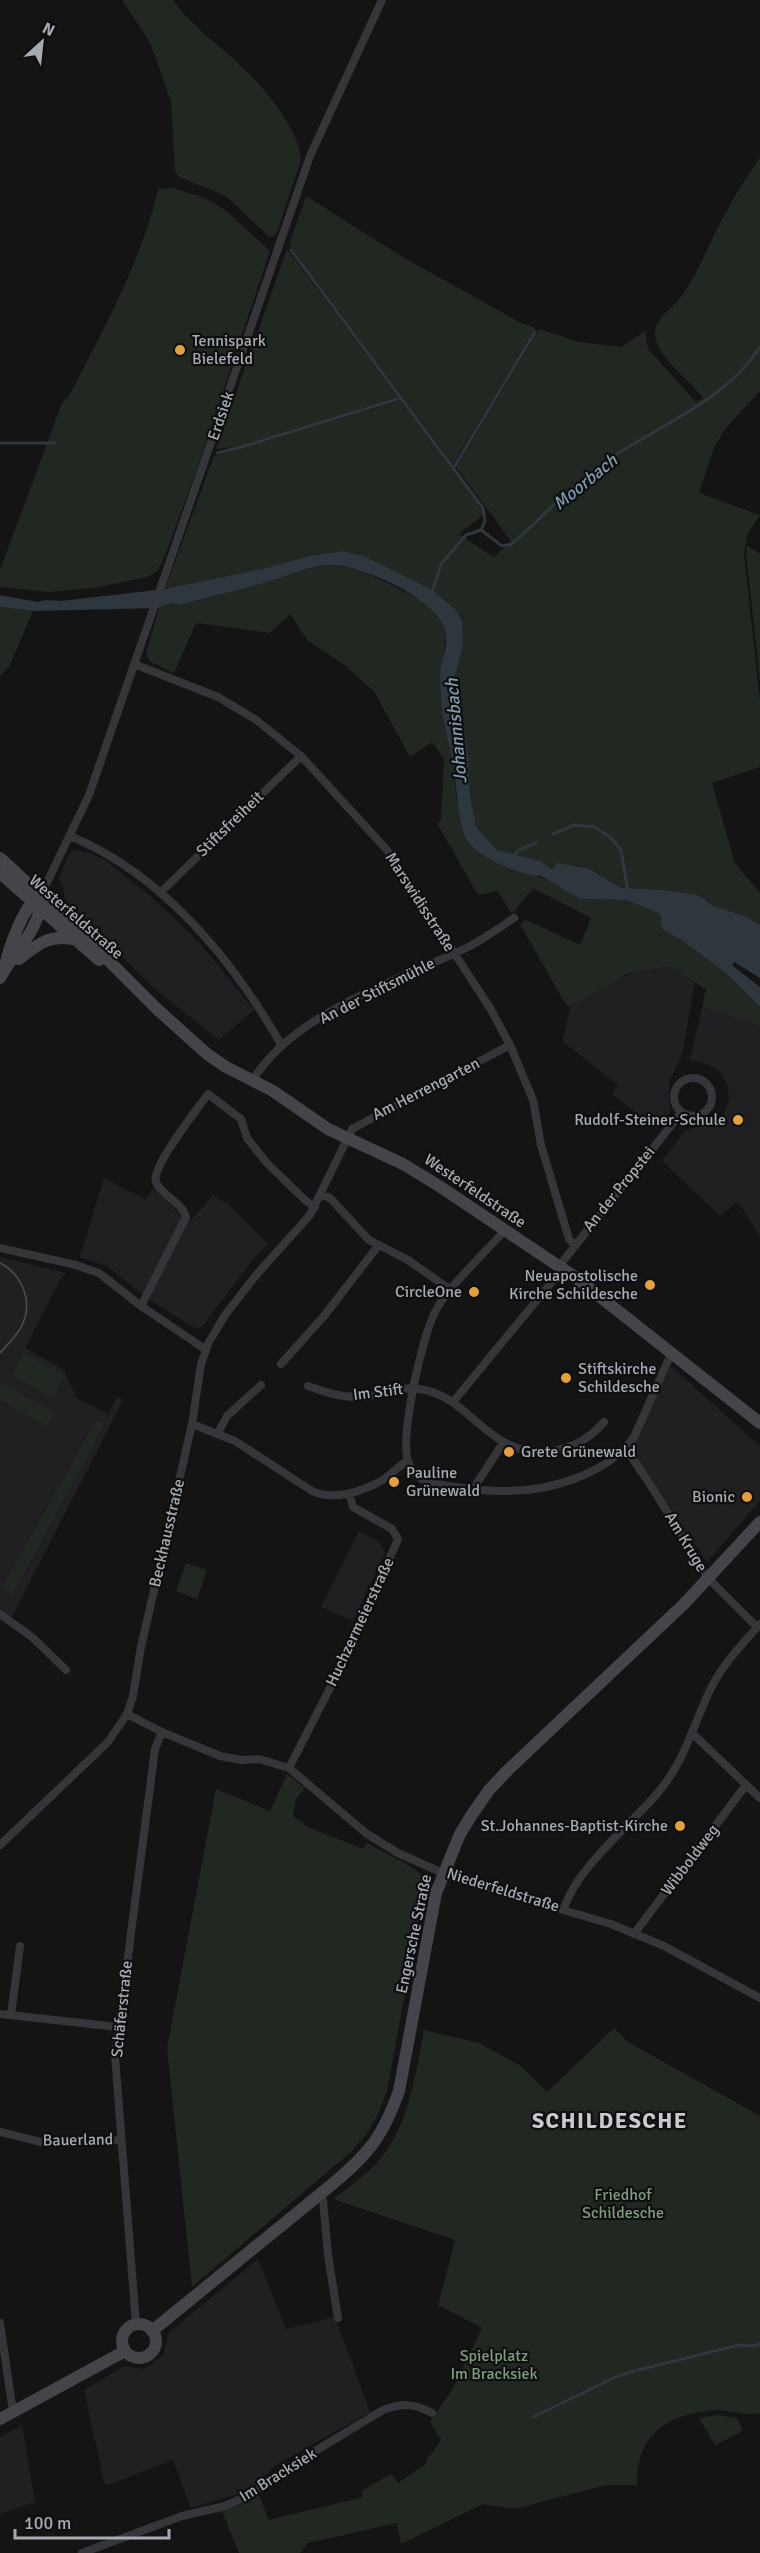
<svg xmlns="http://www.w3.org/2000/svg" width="760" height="2553" font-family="Signika,sans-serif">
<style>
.built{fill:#202022}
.green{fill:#202821}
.water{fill:#2e373d}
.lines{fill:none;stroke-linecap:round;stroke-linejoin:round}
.stream{stroke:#2e373d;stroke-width:3}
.street{stroke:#35363a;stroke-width:8}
.secondary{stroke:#43454a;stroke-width:12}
.tram{stroke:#4c4e53;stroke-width:1.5}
.poi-dot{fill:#e4a03d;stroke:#0f0f10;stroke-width:2}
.labels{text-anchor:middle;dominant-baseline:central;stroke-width:4.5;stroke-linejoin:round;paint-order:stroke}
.poi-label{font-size:16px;fill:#a6acb4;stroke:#0f0f10;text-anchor:end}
.street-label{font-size:16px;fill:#a6acb4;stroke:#0f0f10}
.park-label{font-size:16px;fill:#7f9e7f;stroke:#0f0f10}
.water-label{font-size:18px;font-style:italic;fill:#809bad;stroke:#0f0f10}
.district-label{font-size:22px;font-weight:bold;letter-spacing:1.5px;fill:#c7cad1;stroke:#0f0f10}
</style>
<rect width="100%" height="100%" fill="#141415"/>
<path class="built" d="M76 850 90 853 105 860 154 899 200 943 254 1010 219 1040 154 988 66 903 62 883 58 880 69 854Z
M668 966 695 982 682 1056 669 1081 670 1113 666 1122 656 1128 612 1094 618 1085 562 1041 571 1006 615 979 649 968Z
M702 1007 760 1026V1236L738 1202 720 1216 662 1161 685 1131 723 1117 729 1100 728 1087 720 1072 708 1064 690 1060Z
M104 1178 146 1200 154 1186 181 1216 190 1221 213 1195 228 1204 268 1244 255 1257 202 1327 195 1328 151 1301 107 1266 80 1257Z
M0 1257 66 1273 61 1278 25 1348 63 1369 77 1398 108 1414 117 1397 123 1400 12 1617 0 1610Z
M671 1366 760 1446V1501L707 1562 630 1450Z
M359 1531 380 1543 385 1552 353 1621 321 1607Z
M258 2259 286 2329 335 2317 370 2412 276 2465 254 2485 235 2495 191 2508 173 2460 105 2486 84 2390 124 2366 144 2369 163 2356 168 2335 172 2330Z
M22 2425 35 2502 0 2514V2437Z"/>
<path class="green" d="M122 0H173C193 29 222 46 246 71 260 84 271 98 282 114 291 128 300 144 301 160L276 235 270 237 265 233 226 196 179 177 175 171 171 101 150 42Z
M760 157V391L724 430 714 448 699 493 760 515 747 535 744 553 760 701V767L712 783 735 863 760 893V925L745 916 713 906 708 901 665 890 621 888 588 868 577 865 553 871 540 861 497 850 476 827 470 795 468 752 455 676 463 646 456 610 431 589 364 556 343 551 309 556 270 567 165 589 214 456 402 400 481 506 483 515 459 534 494 557 511 541 456 467 539 329 579 342 622 347 645 331 648 349 696 402 703 398C689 379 661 361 655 337 652 319 675 307 684 293 700 269 710 241 724 216 735 195 747 176 760 157Z
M173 188 205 198 225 210 270 251 194 478 162 563 156 572 147 577 99 587 49 592 0 587V570L62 403 70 394C102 332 143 258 158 189Z
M306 196 401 256 521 323 536 328 453 464 289 245Z
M287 249 399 397 240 446 216 449Z
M747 545 760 554V682L746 553Z
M332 565 360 570 392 585 424 602 443 623 447 634 440 674 444 724 454 765 456 795 467 842 516 869 551 881 580 899 626 900 660 914 662 927 669 934 680 939 727 974 760 1007V1026L702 1007 706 989 668 966 626 974 571 1006 566 1005 520 924 526 920 580 945 591 918 533 888 512 914 498 891 478 895 437 823 441 820 444 759 432 742 410 757 375 693 346 666 307 640 290 614 270 633 196 623 174 673 149 661 146 654 159 608 170 603 181 605 263 583 311 568Z
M0 607 33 611 9 667 0 676Z
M24 1353 64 1376 52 1398 12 1375Z
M3 1384 55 1413 47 1426 0 1400V1388Z
M97 1419 105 1424 13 1594 2 1588Z
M186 1563 207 1570 197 1599 176 1591Z
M287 1774 305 1788 296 1799 293 1816 310 1828 363 1849 367 1842C386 1856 410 1862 426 1879L387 2091 379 2112 368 2132 352 2151 192 2287 167 2048 216 1789 270 1811Z
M614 2028 628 2042 760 2116V2413C746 2417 732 2410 718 2410 670 2412 635 2434 637 2485H606L515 2509 483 2504 401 2544 397 2523 308 2543 300 2553H239L222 2511 240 2505 258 2493 269 2520 363 2497 361 2491 391 2474 398 2483 426 2464V2461L441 2440 430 2422 452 2390 482 2328 438 2305 455 2240 333 2199C348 2188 363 2177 376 2164 409 2129 415 2075 424 2030L479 2043 521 2066 547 2092Z
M718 2415 737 2418 743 2431 715 2445 699 2418Z"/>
<path class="water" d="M343 551 364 556 431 589 456 610 462 622 463 646 455 676 468 752 470 795 476 827 497 850 540 861 553 870 557 863 588 868 621 888 665 890 700 896 713 906 745 916 760 925V978L734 962 732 965 760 987V1007L727 974 680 939 669 934 662 928 660 914 626 900 580 899 541 876C522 876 479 858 468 842 459 831 456 783 454 767 452 754 447 740 445 727 441 711 441 693 440 677 439 663 449 647 446 633 441 600 360 564 330 565 307 566 286 577 264 583 237 591 208 597 181 605L170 603 159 608 33 611 0 607V595L38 602 46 600 61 601 165 589 270 567 309 556Z"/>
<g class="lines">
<path class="stream" d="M291 250 483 508 485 521 481 530
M0 443H55
M217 453 241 447 401 398
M454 467 535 332
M432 593 441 564 466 535 481 530 502 546 512 544C541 518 570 487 602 464 654 427 724 403 760 347
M553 834 574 825 595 827 610 837 621 850 628 892
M513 856 519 850 536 843
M638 2370 739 2345 752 2346 760 2344
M533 2417 618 2376 634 2371"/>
<path class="street" d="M134 664 218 697 255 719 301 756 387 850 490 1008 510 1045 533 1100 541 1145 569 1239 575 1246
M70 836C164 875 232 959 282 1046
M160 893 301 756
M41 895 89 795 310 156 382 0
M674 1097a19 19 0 1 1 38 0a19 19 0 1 1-38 0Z
M253 1080C294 1012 399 981 468 947 484 939 499 928 514 918
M322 1195 330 1198 369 1240 408 1260 452 1291
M504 1231C485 1253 447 1288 435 1312 422 1337 400 1435 408 1461 411 1472 418 1478 429 1483 453 1487 477 1491 502 1491 547 1492 607 1475 634 1437L672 1352
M0 1248 76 1265 99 1273 141 1306 205 1349
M141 1306 186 1217C182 1202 162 1196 156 1182 150 1168 199 1107 208 1094L241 1119 247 1138 266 1162 306 1201 315 1207
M281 1364 324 1316 378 1246
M308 1386C325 1392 342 1398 361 1397 380 1396 401 1385 420 1389 473 1397 488 1460 553 1451 575 1447 590 1438 604 1422
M453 1402 551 1283 558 1275 563 1261 681 1113
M192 1424 235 1441 312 1491C333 1501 361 1492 381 1481 391 1476 397 1466 408 1461
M218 1433 227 1416 261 1385
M625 1447 655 1492 708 1578 757 1627
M476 1490 477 1483 503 1443
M0 1614 32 1637 66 1670
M127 1714 162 1732 220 1756 241 1760 259 1759 289 1768 367 1834 398 1853 454 1878 611 1924 664 1946 760 1998
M692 1733 760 1798
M289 1768 351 1647 398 1539 392 1529 353 1507 349 1493
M0 1845 108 1742 127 1714 133 1696 141 1647 192 1424 201 1364 209 1342 225 1315 257 1274 310 1215 352 1129 510 1045
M564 1909C575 1870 629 1826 656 1795 683 1765 693 1726 710 1690 722 1665 742 1644 760 1624
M634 1934 746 1785
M0 2014 118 2027
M11 2015 20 1946
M0 2132 41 2142 121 2140
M318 2194 323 2200 328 2255 338 2318
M0 2323 13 2412
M136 2324 115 2056 155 1749 162 1732
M82 2553 182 2516 225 2506 250 2495 292 2465 383 2410C402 2403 414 2403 432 2413"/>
<path class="secondary" d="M0 858 75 927 157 1009 207 1054 226 1067 273 1091 328 1129 403 1164 439 1186 575 1277 760 1423
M0 873 99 960
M19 959C36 946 49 934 72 939
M5 966C9 948 23 907 38 897
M0 978C13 953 38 932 41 902
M122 2341a17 17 0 1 1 34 0a17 17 0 1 1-34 0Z
M152 2331 335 2182C370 2152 383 2136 399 2091L436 1893 460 1834 471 1816 489 1790 508 1770 684 1604 760 1522
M0 2419 125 2351"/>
<path class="tram" d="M0 1263C23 1275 34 1303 21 1327 16 1337 7 1345 0 1353"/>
</g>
<g class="poi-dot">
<circle cx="180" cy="350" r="6"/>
<circle cx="738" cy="1120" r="6"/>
<circle cx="650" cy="1285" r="6"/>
<circle cx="474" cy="1292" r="6"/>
<circle cx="566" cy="1378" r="6"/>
<circle cx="509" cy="1452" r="6"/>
<circle cx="394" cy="1482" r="6"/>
<circle cx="747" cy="1497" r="6"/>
<circle cx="680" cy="1826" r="6"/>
</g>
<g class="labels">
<g class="poi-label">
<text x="192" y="341" text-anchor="start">Tennispark<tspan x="192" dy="18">Bielefeld</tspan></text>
<text x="726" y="1120">Rudolf-Steiner-Schule</text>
<text x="638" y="1276">Neuapostolische<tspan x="638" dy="18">Kirche Schildesche</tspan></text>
<text x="462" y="1292">CircleOne</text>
<text x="578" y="1369" text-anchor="start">Stiftskirche<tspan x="578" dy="18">Schildesche</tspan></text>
<text x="521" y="1452" text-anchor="start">Grete Grünewald</text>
<text x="406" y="1473" text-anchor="start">Pauline<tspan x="406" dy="18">Grünewald</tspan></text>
<text x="735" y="1497">Bionic</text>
<text x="668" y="1826">St.Johannes-Baptist-Kirche</text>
</g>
<g class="street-label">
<text transform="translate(221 416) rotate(-71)">Erdsiek</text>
<text transform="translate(230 824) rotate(-44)">Stiftsfreiheit</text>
<text transform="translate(420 902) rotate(57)">Marswidisstraße</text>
<text transform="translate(76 917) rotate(41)">Westerfeldstraße</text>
<text transform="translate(377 991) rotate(-27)">An der Stiftsmühle</text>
<text transform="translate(426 1089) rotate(-27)">Am Herrengarten</text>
<text transform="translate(619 1189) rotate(-51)">An der Propstei</text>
<text transform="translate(475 1191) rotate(34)">Westerfeldstraße</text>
<text transform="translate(378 1392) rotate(-7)">Im Stift</text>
<text transform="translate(167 1533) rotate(-77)">Beckhausstraße</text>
<text transform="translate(686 1542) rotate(59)">Am Kruge</text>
<text transform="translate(360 1622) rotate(-65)">Huchzermeierstraße</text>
<text transform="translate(690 1860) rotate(-53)">Wibboldweg</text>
<text transform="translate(503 1890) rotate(17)">Niederfeldstraße</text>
<text transform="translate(414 1934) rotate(-78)">Engersche Straße</text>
<text transform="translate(122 2009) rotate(-84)">Schäferstraße</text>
<text transform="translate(78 2140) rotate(-1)">Bauerland</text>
<text transform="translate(278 2475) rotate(-32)">Im Bracksiek</text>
</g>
<g class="park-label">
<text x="623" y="2195">Friedhof<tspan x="623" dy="18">Schildesche</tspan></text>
<text x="494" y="2356">Spielplatz<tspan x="494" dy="18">Im Bracksiek</tspan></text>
</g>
<g class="water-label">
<text transform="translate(585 482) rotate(-39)">Moorbach</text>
<text transform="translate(456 731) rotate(-95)">Johannisbach</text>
</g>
<g class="district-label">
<text x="610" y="2120">SCHILDESCHE</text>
</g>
</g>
<g transform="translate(42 42) rotate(27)" stroke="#0f0f10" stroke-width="4.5" paint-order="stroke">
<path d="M0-4.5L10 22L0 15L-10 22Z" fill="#a6acb4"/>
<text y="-9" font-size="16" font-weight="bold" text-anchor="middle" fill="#a6acb4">N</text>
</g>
<path d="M15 2529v9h154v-9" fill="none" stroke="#a6acb4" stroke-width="3"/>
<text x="24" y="2529" font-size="18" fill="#a6acb4" stroke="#0f0f10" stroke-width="4.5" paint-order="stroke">100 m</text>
</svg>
